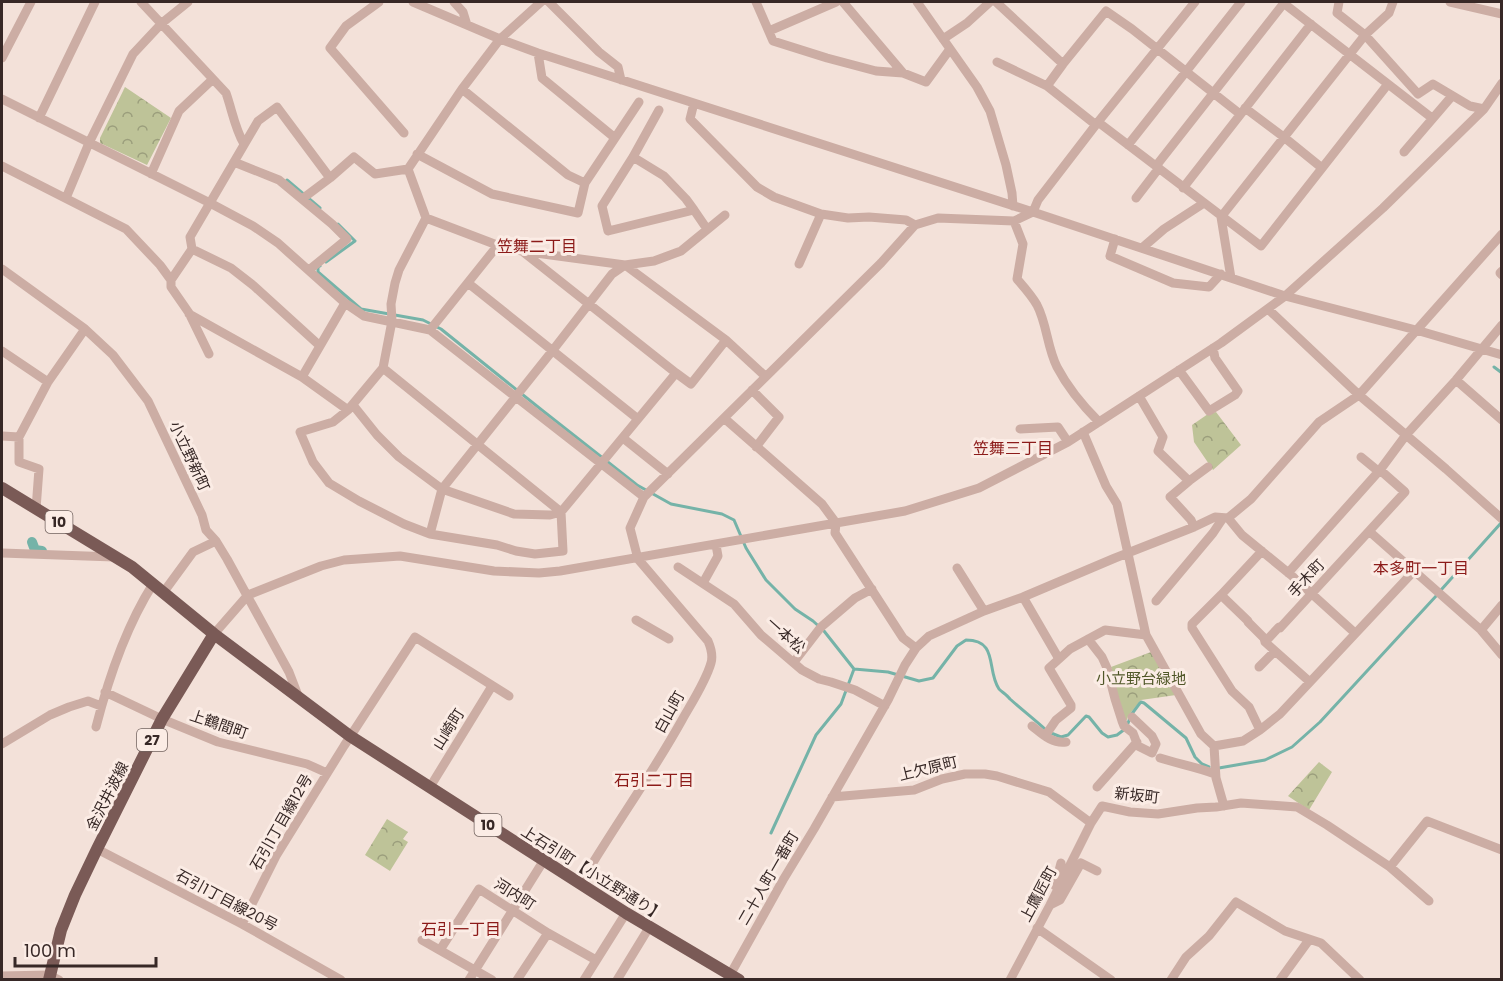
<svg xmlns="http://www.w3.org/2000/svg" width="1503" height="981" font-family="Poppins,'Noto Sans JP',sans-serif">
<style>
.forest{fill:url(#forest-crowns)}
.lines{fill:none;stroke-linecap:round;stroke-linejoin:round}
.stream{stroke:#75b3a8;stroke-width:3}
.canal{stroke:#75b3a8;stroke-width:10}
.minor{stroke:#ccada4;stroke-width:9}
.major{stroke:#7a5a56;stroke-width:12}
.labels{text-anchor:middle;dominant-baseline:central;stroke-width:6;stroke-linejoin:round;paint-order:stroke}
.shield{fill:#fbece5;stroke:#72635f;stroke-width:1.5}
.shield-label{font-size:14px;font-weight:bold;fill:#372826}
.street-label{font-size:15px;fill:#372826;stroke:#fbece5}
.park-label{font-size:15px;fill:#505728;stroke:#fbece5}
.neighbourhood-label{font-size:16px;fill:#8c1b19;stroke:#fbece5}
</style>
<defs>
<pattern id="forest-crowns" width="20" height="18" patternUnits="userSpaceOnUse" patternTransform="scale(1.5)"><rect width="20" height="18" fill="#bec398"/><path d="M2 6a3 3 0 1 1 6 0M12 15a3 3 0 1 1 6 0" fill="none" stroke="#9b9e7c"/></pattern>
</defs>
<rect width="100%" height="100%" fill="#f3e1d9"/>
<path class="forest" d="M125 87 171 118 147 165 100 143V138Z
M1216 412 1241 445 1213 470 1194 442 1192 425 1208 414Z
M1151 652 1176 695 1141 700 1128 716 1127 720 1123 719 1111 667Z
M1319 762 1332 772 1309 810 1288 796Z
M387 819 408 832 403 839 408 842 390 871 365 855Z"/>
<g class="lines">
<path class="stream" d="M287 180 320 208
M326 262 355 241 338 224
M320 266 318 267V272L361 309 423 320 441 329 543 411 637 485 671 504 722 514 734 520 746 548 766 580 795 609 813 621 824 631 854 669 888 672 919 681 933 678 957 646 966 640C999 640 986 670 999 689 1002 692 1007 695 1010 699 1021 709 1034 719 1046 730
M1494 367 1502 373
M1441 590 1501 523
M1127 726 1131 715 1140 703 1141 702 1144 703 1186 738 1195 757 1202 764 1209 767
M1051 733 1061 737 1068 735 1086 716 1089 717 1102 733 1108 737 1117 735 1125 729
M1219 768 1265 760 1292 747 1320 722 1437 595
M771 833 816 735 841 704 854 669"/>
<path class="canal" d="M32 542 35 550 42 551"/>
<path class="minor" d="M141 2 226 93C232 110 235 129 244 144
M379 2 346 26 330 48 404 133
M413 2 500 39 538 53 1033 212 1285 296 1416 330 1502 355
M454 2 463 12 467 25
M541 2 500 39 462 89 408 169 426 218 399 270 395 283 391 304 392 321 383 368 348 410 333 422 300 432 313 462 329 483 359 501 404 524 430 534 442 489 553 350 612 274 625 265
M549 2 599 52 618 67 621 80
M756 2 773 41 827 58 876 71 903 73 926 82 950 49
M843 2 903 73
M917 2 977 87 990 111 1006 165 1012 193 1013 206
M996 2 1063 64
M1339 2 1337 13 1365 35 1418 94 1433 84 1470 106 1484 109
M1450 2 1502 14
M769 31 836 2
M943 39 967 23 990 2
M538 53 542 78 615 138
M2 58 31 2
M997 62 1047 86
M1388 84 1432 118
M462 89 568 175 585 183 639 102
M2 99 210 203 253 226 278 243 345 303 364 316 430 330 644 497
M694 103 690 119 757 187 774 197 821 214 848 218 869 217 906 220 915 225
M1245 108 1285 138 1322 168
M659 110 633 157 602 206 608 231 694 210 707 229
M39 118 95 2
M1098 122 1261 246 1388 84 1282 2
M1096 125 1047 86 1063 64 1106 11 1132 29 1240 114
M1128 145 1241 2
M1404 152 1452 96
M417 154 492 194 578 213 585 183
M633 157 664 176 686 199 694 210
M234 162 279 180 332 224 347 239 309 270
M2 166 126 229 160 265 171 280V287L189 313 209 354
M1156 166 1284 3
M151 174 179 111 213 79
M1183 188 1311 24
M66 198 89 143 133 54 162 23 188 2
M1136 198 1159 168
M302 199 330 178
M426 218 497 245 521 251 625 265 654 261 681 251 725 215
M1014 221 1023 244 1017 279C1024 287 1032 296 1037 305 1047 324 1047 347 1057 367 1068 388 1082 405 1099 422
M1115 239 1110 256 1173 283 1209 287 1221 274
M1142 248 1164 229 1204 203
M192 249 231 268 254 286 320 346 345 303
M522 251 676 373
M799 264 821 214
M625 265 726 340 765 376
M2 269 85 329 113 355 148 401 202 515 206 530 216 541 227 559 289 672 299 698
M1502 271 1500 273 1502 275
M1231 278 1221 217 1365 35 1389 13 1393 2
M171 280 192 249 190 237 258 121 277 107 330 178 354 157 375 174 408 169
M468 283 638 419 676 373 691 384 726 340
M1268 309 1359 395 1446 469 1502 519
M189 314 302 377 348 410
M430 330 498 245
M2 351 48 382
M383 368 561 512 563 551 535 554 516 551 497 545 430 534
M1179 370 1209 411 1235 395 1238 391 1215 358 1213 348
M302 377 320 346
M1456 380 1502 420
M752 390 779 417 756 447
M1139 396 1163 437 1158 451 1189 481 1170 497 1191 520 1194 527
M353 405 377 435 399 457 442 489 514 514 550 515 561 512 638 419
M724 418 822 504 836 523 835 533 903 638 916 648
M1020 429 1058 427 1068 442
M1083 432 1106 486 1117 504 1146 635 1201 734 1214 746 1216 778 1224 806
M2 436 19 437
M623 438 668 474
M1361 457 1378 471
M1189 481 1208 467
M36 509 39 469 19 462V437L48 382 85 329
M1228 518 1242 535 1291 575 1355 633
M1370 532 1481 630 1502 655
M2 553 114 557
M678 567 734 604 761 635 802 670 819 679 831 682 855 690 885 706
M957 568 984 611
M1288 573 1380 470 1406 435 1456 380 1502 325
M703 583 718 556 716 545
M163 593 193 552 216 541
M1221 595 1248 621V622L1264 638 1265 642 1310 682
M1023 597 1059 659 1070 649 1105 630 1146 635
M1156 601 1213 533 1223 518
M636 620 669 639
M1481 630 1502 605
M214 634 248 595 321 566 344 560 400 556 494 571 539 573 560 571 905 511 979 488 1068 442 1221 343 1285 296 1383 208 1484 109 1502 83
M1088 639 1102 657 1107 668 1115 699 1122 721 1124 726 1133 733 1138 746 1152 753 1156 744 1152 736 1132 717
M1265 642 1279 627 1280 628 1405 492 1380 470
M794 662 821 627 855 598 872 589
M1259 667 1275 651
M105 692 162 719 218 742 307 764 327 773
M1032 726C1042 734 1052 744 1066 742
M96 727C108 680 127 625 153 584
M1260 730 1249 707 1232 691 1192 628V624L1221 595 1262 551
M1045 736 1056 720 1071 708V705L1049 668 1059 659
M2 744 50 715 69 707 88 701 101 706
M1214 746 1243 741 1260 730 1280 714 1414 571
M1160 758C1179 764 1197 767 1215 774
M430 787 492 686
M1097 787 1137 742
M832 797 914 790 942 779 965 774H985L997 776 1049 792 1091 823
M97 849 242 924 341 980
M1390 867 1427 821 1502 850
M580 884C613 828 651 776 682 720 691 704 706 681 711 663 713 656 711 648 708 641L638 559 630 528 644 497 881 263 915 225 938 218 1014 221 1033 212 1038 200 1098 122 1195 2
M1055 886 1061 863
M1050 905 1060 900 1081 863 1097 871
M242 924 276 856 344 746 415 637 509 696
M1037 928 1111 980
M422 940 492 980
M440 950 479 889 548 933 596 960
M730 975 783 880 814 829 888 700 905 665 916 648 929 636 984 611 1023 597 1115 558 1194 527 1215 517 1228 518 1251 499 1319 422 1359 395 1502 234
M2 976 49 975 59 980
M469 980 544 860
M517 980 548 933
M584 980 626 913
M617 980 650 926
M1010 980 1050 905 1091 823 1102 806 1130 812 1158 814 1197 808 1216 807 1241 803 1297 807 1327 825 1390 867 1429 901
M1171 980 1186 957 1209 936 1236 902 1285 931 1321 943 1360 980
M1280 980 1309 940"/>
<path class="major" d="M2 488 132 567 214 634 350 736 626 913 739 980
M49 980 61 930 75 895 97 849 162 719 214 634"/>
</g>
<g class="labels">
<g class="shield">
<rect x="45.5" y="511" width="27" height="22" rx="4.5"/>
<rect x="137" y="729" width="30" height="22" rx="4.5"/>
<rect x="474.5" y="814" width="27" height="22" rx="4.5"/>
</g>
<g class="shield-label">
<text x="59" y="522">10</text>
<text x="152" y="740">27</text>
<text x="488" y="825">10</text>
</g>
<g class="street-label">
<text transform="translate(190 456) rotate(65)">小立野新町</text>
<text transform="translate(1306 578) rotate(-47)">手木町</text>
<text transform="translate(786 635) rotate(42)">一本松</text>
<text transform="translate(669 712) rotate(-61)">白山町</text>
<text transform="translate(219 724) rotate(19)">上鶴間町</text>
<text transform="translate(448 729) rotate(-58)">山崎町</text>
<text transform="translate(928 768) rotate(-14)">上欠原町</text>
<text transform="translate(1137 795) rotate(6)">新坂町</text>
<text transform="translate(107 796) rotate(-63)">金沢井波線</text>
<text transform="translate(281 822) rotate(-60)">石引1丁目線12号</text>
<text transform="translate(593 873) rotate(32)">上石引町【小立野通り】</text>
<text transform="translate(768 878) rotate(-60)">二十人町一番町</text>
<text transform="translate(515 894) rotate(32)">河内町</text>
<text transform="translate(1038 894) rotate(-62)">上鷹匠町</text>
<text transform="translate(227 900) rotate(28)">石引1丁目線20号</text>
</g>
<g class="park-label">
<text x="1141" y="678">小立野台緑地</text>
</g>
<g class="neighbourhood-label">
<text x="537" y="246">笠舞二丁目</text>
<text x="1013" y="448">笠舞三丁目</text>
<text x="1421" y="568">本多町一丁目</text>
<text x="654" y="780">石引二丁目</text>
<text x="461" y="929">石引一丁目</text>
</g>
</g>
<rect width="1503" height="981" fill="none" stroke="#372826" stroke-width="6"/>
<path d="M15 957v9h141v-9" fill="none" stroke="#372826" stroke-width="3"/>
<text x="24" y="957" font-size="18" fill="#372826" stroke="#fbece5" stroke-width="4.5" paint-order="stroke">100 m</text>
</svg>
